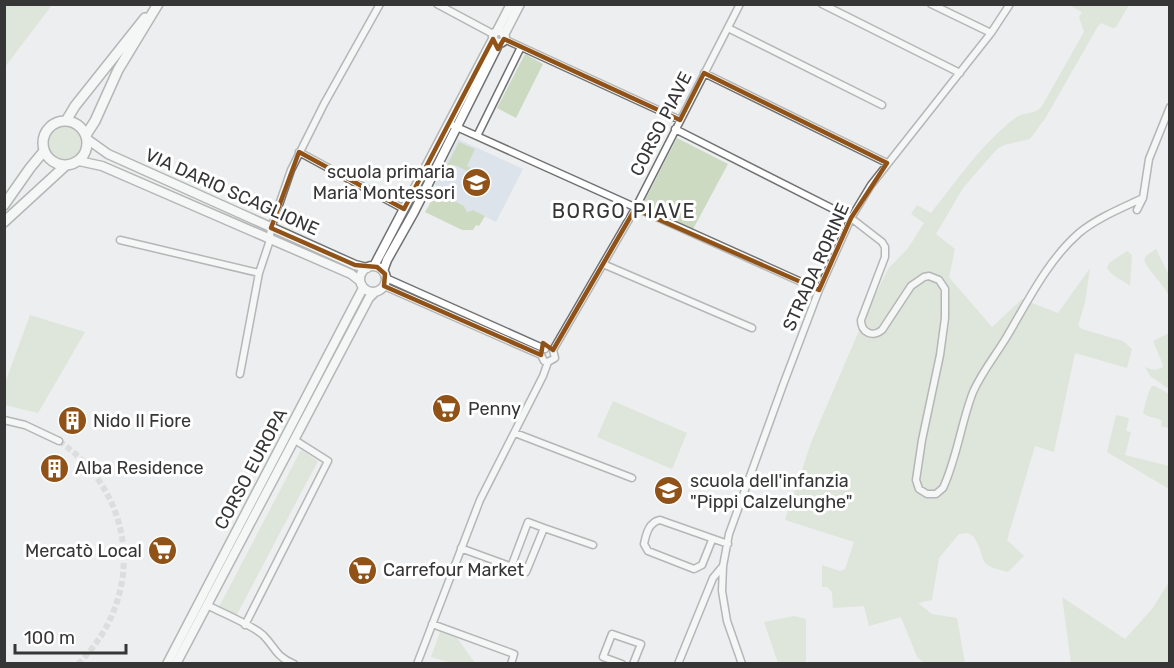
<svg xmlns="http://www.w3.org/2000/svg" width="1174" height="668" font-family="Rubik,sans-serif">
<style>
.built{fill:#dde3ea}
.green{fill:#cddac2}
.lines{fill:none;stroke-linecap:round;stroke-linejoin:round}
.minor-tunnel{stroke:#c8c9ca;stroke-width:6;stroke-dasharray:6 3;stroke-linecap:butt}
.minor-casing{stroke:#717273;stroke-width:9}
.secondary-casing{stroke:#717273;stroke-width:11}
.primary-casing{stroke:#717273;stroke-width:12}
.minor{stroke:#fff;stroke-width:6}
.secondary{stroke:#fff;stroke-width:8}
.primary{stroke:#fff;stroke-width:9}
.marked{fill:none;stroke:#905217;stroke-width:4.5;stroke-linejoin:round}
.labels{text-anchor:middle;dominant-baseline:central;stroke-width:6;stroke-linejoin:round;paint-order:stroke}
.street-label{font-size:18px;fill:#363637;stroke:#fff}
.poi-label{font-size:18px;fill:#363637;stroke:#fff;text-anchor:start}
.neighbourhood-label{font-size:20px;letter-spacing:1.5px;fill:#363637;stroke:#fff}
</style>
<rect width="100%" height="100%" fill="#edeeef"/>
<path class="built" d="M458 139 523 169 496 222 473 210 467 212 464 206 437 191 435 184Z"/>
<path class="green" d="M5 4 52 5 5 67 4 5Z
M1069 5H1129L1116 27 1112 28 1101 23 1098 26 1046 117 1030 139 1004 145 997 149 963 188 936 234 955 249 949 277 992 327 1022 299 1058 313 1090 268 1085 303 1078 325 1082 329 1123 341 1132 349 1127 368 1075 353 1054 452 1035 446 1007 540 1024 556 1008 572C973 564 989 559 973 536L968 533 959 534 939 558 932 600 918 603 932 614 957 618 965 663 923 662 917 657 901 617 869 626 864 606 833 608 832 592 827 587H822V565L840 571 845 569 854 542 785 520 812 440 870 305 888 269 908 248 924 223 911 214 917 205 931 213C956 182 981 144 1014 119 1023 111 1034 116 1042 106L1084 32 1079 17 1082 12Z
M525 54 543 64 516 118 497 108Z
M48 143a17 17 0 1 1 34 0a17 17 0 1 1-34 0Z
M677 138 728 164 692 231 641 208Z
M459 142 475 149 467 166 475 170 473 174 455 165 450 174 444 171Z
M437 191 464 206 467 212 473 210 485 216 479 226 476 225 473 230H462L425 212Z
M1156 249 1169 275V296C1163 283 1150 274 1144 260L1147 255Z
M1127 251 1132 255 1130 286C1123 280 1111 276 1107 268L1109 263Z
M30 315 85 332 38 413 5 405V383Z
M1169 333V389L1150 376 1145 367 1154 370 1162 368 1163 365 1153 341Z
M1152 386H1155L1169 394V428L1161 426 1162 421C1156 416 1147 419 1143 412L1149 391Z
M613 401 687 433 672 469 597 437Z
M1116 415 1129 418 1126 431 1131 432 1125 455 1169 466V489L1107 452Z
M301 450 318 461 236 616 219 607Z
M1169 582V663H1071L1062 597 1125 639 1152 609Z
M794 616 806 619V663H778L764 622Z
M440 632 457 638 475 663H452L431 657Z"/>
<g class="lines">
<path class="minor-tunnel" d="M59 441C137 495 146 597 78 664"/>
<defs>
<path id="minor" d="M437 4 493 34
M822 4 960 73
M931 4 991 33
M728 28 882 105
M504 39 680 120
M704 73 887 163
M450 124 819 290
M675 129 851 218 882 242 885 247V257L861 320C861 332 872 338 882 330L911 286 924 277 929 276 939 280 945 289V318L940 355 922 440 916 480 919 489 927 494H936L943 488C957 458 961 423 973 392 982 372 995 356 1006 338 1027 303 1047 261 1079 233 1097 218 1122 208 1143 198
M477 136 521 47
M299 152 404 209
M1137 210 1143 198 1149 159 1170 107
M120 240 259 273
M603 264 752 328
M386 278 545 349
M384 286 541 355 544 361 548 362
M240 374 259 273 269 243 271 228 291 170 324 104 380 4
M4 420 25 425 59 441
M515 433 632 478
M544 528 593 545
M712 540 702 565 694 569 648 551 644 544C646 534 649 522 660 520L728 544
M461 548 463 549 526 572 544 528 528 522 511 567
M207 605C222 613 252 625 263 635 276 648 275 656 294 664
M432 624 514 654 511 664
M245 625 328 461 298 442
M417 664 480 500 543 376 548 362 555 358 553 350 635 209 740 4
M622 664 603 657 612 634 641 644 633 664
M678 664 713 578 723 566
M742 664 727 621 722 591 723 566 729 534 783 385 819 290 851 218 871 185 991 33 1010 4"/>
<path id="secondary" d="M493 37a6 6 0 1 1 12 0a6 6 0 1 1-12 0Z
M497 31 511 4
M504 35 520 4
M87 139 108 154 355 265 367 268
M79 161 102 166 351 274 360 281
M374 266 493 39
M360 279a13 13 0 1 1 26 0a13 13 0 1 1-26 0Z
M383 271 387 260 414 212 499 43
M167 664 363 288
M176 664 369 298 375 292"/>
<path id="primary" d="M43 143a22 22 0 1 1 44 0a22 22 0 1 1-44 0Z
M66 121 75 106 145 18
M86 135 95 121 118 70 158 4
M4 205 30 168 44 151
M4 222 65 166"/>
</defs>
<use href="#minor" class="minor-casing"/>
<use href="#secondary" class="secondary-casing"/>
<use href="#primary" class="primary-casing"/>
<use href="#minor" class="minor"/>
<use href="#secondary" class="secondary"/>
<use href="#primary" class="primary"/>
</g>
<path d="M0 0H1174V668H0ZM493 39 498 49 504 39 680 120 704 73 887 163 851 218 819 290 635 209 553 350 543 343 541 355 384 286 385 274 377 267 355 265 271 228 299 152 404 209Z" fill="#edeeef" fill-opacity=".55" fill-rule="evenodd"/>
<path class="marked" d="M493 39 498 49 504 39 680 120 704 73 887 163 851 218 819 290 635 209 553 350 543 343 541 355 384 286 385 274 377 267 355 265 271 228 299 152 404 209Z"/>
<defs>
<symbol id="school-disc" viewBox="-11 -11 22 22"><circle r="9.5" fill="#905217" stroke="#fff"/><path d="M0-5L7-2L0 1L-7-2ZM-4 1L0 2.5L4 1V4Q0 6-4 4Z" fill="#fff"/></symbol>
<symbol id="supermarket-disc" viewBox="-11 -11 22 22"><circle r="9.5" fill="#905217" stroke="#fff"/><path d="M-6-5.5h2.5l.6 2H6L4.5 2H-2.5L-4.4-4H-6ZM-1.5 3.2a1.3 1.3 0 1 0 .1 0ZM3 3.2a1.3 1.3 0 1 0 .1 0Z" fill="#fff"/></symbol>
<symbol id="building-disc" viewBox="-11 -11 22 22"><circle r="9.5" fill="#905217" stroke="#fff"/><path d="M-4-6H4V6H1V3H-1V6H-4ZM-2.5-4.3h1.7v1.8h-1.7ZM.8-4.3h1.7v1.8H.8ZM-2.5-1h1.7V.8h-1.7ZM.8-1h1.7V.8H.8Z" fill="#fff"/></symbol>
</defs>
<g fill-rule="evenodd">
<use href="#school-disc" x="460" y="166" width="33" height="33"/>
<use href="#supermarket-disc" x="430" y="392" width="33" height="33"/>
<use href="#building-disc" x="56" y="404" width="33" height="33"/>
<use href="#building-disc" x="38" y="452" width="33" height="33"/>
<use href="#school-disc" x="652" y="474" width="33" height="33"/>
<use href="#supermarket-disc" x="146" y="534" width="33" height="33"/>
<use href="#supermarket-disc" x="346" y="554" width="33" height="33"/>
</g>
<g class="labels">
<g class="street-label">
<text transform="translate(661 124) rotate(-63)">CORSO PIAVE</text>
<text transform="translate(232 192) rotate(24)">VIA DARIO SCAGLIONE</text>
<text transform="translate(816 267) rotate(-66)">STRADA RORINE</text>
<text transform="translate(251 469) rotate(-62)">CORSO EUROPA</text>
</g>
<g class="poi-label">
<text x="455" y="172" text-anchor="end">scuola primaria<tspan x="455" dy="21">Maria Montessori</tspan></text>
<text x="468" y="409">Penny</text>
<text x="93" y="421">Nido Il Fiore</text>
<text x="75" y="468">Alba Residence</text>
<text x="690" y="481">scuola dell'infanzia<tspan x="690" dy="21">"Pippi Calzelunghe"</tspan></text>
<text x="142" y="551" text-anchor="end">Mercatò Local</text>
<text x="383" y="570">Carrefour Market</text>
</g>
<g class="neighbourhood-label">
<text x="624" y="211">BORGO PIAVE</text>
</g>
</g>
<rect width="1174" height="668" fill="none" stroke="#363637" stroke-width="12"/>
<path d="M15 644v9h111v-9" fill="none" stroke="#363637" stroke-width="3"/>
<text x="24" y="644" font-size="18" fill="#363637" stroke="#ffffff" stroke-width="4.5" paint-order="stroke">100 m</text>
</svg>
